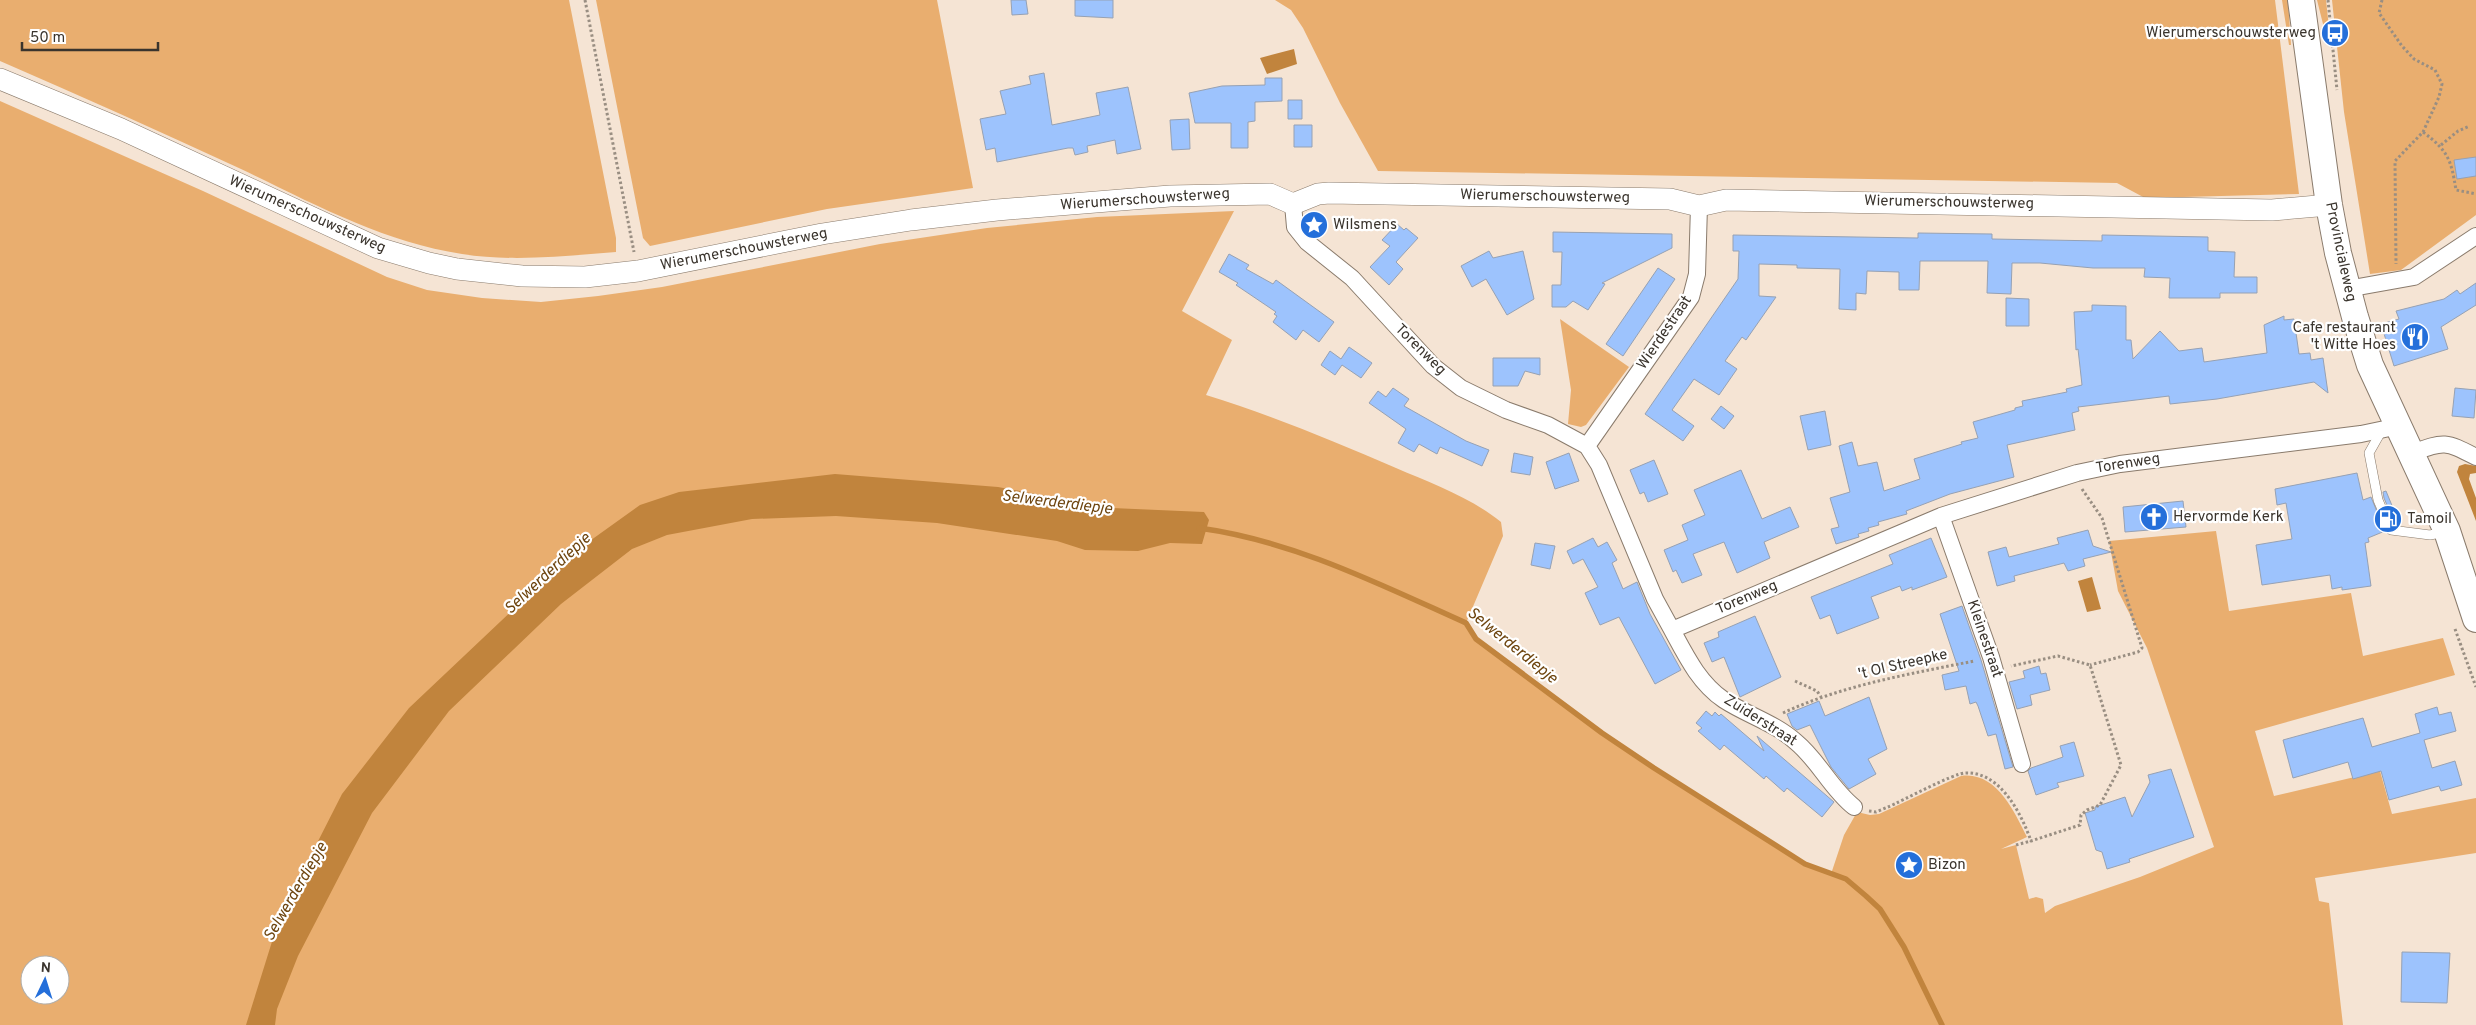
<svg xmlns="http://www.w3.org/2000/svg" width="2476" height="1025" font-family="Overpass,sans-serif">
<style>
.green{fill:#e9ae6f;fill-rule:evenodd}
.water{fill:#c1843d}
.lines{fill:none;stroke-linecap:round;stroke-linejoin:round}
.stream{stroke:#c1843d;stroke-width:5.5}
.building{fill:#9dc3fd;stroke:#96a1b3}
.service-casing{stroke:#8a7b6c;stroke-width:10}
.minor-casing{stroke:#8a7b6c;stroke-width:18}
.tertiary-casing{stroke:#8a7b6c;stroke-width:22}
.primary-casing{stroke:#8a7b6c;stroke-width:28}
.path{stroke:#998e82;stroke-width:3;stroke-dasharray:2.5 2.5;stroke-linecap:butt}
.service{stroke:#fff;stroke-width:9}
.minor{stroke:#fff;stroke-width:16}
.tertiary{stroke:#fff;stroke-width:21}
.primary{stroke:#fff;stroke-width:26}
.labels{text-anchor:middle;dominant-baseline:central;stroke-width:4.5;stroke-linejoin:round;paint-order:stroke}
.poi-label{font-size:15px;fill:#3a342d;stroke:#fff;text-anchor:start}
.street-label{font-size:15px;fill:#3a342d;stroke:#fff}
.water-label{font-size:16px;font-style:italic;fill:#6e450f;stroke:#fff}
</style>
<rect width="100%" height="100%" fill="#f5e4d4"/>
<path class="green" d="M0 0H569L616 238V252C565 256 512 262 462 254 383 242 312 203 241 169 161 132 81 96 0 61Z
M596 0H937L973 188 827 209 650 246 643 238Z
M1275 0H2275L2299 194 2145 198 2117 183 1378 171 1340 103 1303 28 1291 10Z
M2282 0H2288L2291 45H2289Z
M2317 0H2326L2329 28H2324Z
M2332 0H2476V215L2401 270 2370 274 2344 112Z
M0 101 203 191 387 277 427 290 482 298 541 302 598 296 662 287 880 244 987 228 1097 217 1234 211 1182 311 1232 340 1206 395C1271 415 1333 441 1396 468 1431 483 1470 497 1501 522L1503 536 1466 623 1476 639 1556 697 1602 733 1805 864 1831 874 1844 835 1857 812 1870 815 1879 814 1961 776C1996 771 2014 811 2027 837L2001 849 2016 845 2029 899 2036 897 2043 899 2045 913 2055 906 2140 877 2214 847 2147 648 2118 591 2109 541 2216 531 2229 611 2351 593 2363 656 2443 638 2455 675 2255 731 2274 796 2380 771 2392 814 2476 798V853L2315 878 2319 901 2329 903 2343 1025H0ZM30 965H60V995H30Z
M1560 319 1629 367 1586 425 1581 427 1568 424 1571 390Z"/>
<path class="water" d="M1294 49 1297 64 1267 74 1260 58Z
M2465 464 2476 466V473L2470 474 2469 479 2476 498V521L2457 472 2459 466Z
M835 474 998 487 1112 508 1204 512 1209 520 1202 544 1170 543 1138 551 1085 550 1057 541 937 523 836 516 752 519 667 535 632 549 561 604 449 711 372 813 298 956 277 1009 275 1025H246L280 916 342 794 409 708 573 553 640 505 679 492Z
M2092 577 2101 609 2087 612 2078 581Z"/>
<g class="lines">
<path class="stream" d="M1199 528C1294 541 1379 584 1466 623L1476 639 1602 733 1654 768 1805 864 1846 879 1866 896 1880 909 1904 947 1942 1025"/>
</g>
<path class="building" d="M1011 0H1026L1028 14 1012 15Z
M1075 0H1113V18L1075 16Z
M1044 73 1052 125 1100 115 1096 93 1128 87 1141 149 1117 154 1115 140 1087 146 1088 152 1075 155 1073 148H1068L997 162 995 148 986 150 980 119 1006 114 1000 91 1031 84 1029 76Z
M1265 78H1282V101L1255 102V121L1248 122V148H1231V123H1195L1189 93 1222 86 1265 85Z
M1288 100H1302V119H1288Z
M1189 119 1190 149 1172 150 1170 120Z
M1294 125H1312V147H1294Z
M2476 157V176L2457 179 2454 160Z
M1397 224 1404 230 1406 228 1418 238 1396 262 1403 269 1389 285 1370 267 1390 246 1382 240Z
M1553 232 1672 234V248L1602 283 1605 284 1588 310 1573 301 1566 307H1552V285H1561L1562 252H1553Z
M1918 233 1992 234V239L2102 241V235L2208 237V251L2235 252 2234 277H2257V293H2220V298H2169L2170 278 2144 277 2145 268H2093L2040 263H2012L2011 294 1987 293 1988 261H1920L1919 290H1899V272L1867 271 1866 294 1856 293V310L1839 309 1840 269 1797 268V265L1759 264V296L1776 297 1746 340 1742 337 1725 361 1737 369 1719 395 1694 379 1672 410 1694 426 1683 441 1645 414 1738 279 1739 251H1733V235L1918 238Z
M1489 251 1493 258 1523 251 1534 299 1507 315 1486 279 1472 287 1461 266Z
M1229 254 1249 265 1246 269 1273 284 1276 280 1334 322 1319 342 1303 330 1296 340 1273 322 1277 316 1274 314 1276 312 1236 285 1238 283 1219 272Z
M1658 268 1675 279 1623 356 1606 344Z
M2476 283V305L2441 327 2448 349 2394 366 2381 324 2399 319 2396 311 2444 299 2457 290 2460 294Z
M2006 298 2029 299V326H2006Z
M2092 305 2126 306V340H2131L2133 359 2160 331 2179 351 2202 348 2204 362 2267 353 2264 325 2284 316V320L2294 319 2299 354 2310 353 2311 360 2323 358 2328 393 2314 382 2217 399 2170 404 2169 396 2078 407 2079 411 2072 413 2075 430 2007 445 2014 477 1950 494 1906 511 1907 514 1878 522 1879 525 1868 528 1869 531 1858 534 1859 537 1836 544 1831 529 1839 527 1830 498 1850 492 1839 446 1852 442 1858 466 1877 462 1884 491 1920 479 1914 459 1962 444 1961 442 1978 438 1973 422 2015 410V408L2023 406 2022 401 2067 392 2066 389 2082 385 2078 349 2076 350 2074 312 2092 311Z
M1349 347 1372 363 1361 378 1342 365 1335 375 1321 365 1330 351 1341 359Z
M1493 358H1540V375L1525 371 1518 386H1493Z
M1393 388 1409 399 1404 406 1466 441 1489 450 1482 466 1440 447 1437 454 1419 444 1414 452 1398 443 1406 429 1369 403 1378 391 1386 397Z
M2455 388 2476 390 2474 418 2452 416Z
M1721 406 1734 416 1724 429 1711 419Z
M1825 411 1831 445 1808 450 1800 416Z
M1514 453 1533 457 1530 475 1511 472Z
M1569 453 1579 481 1555 489 1546 462Z
M1654 460 1668 494 1648 502 1644 492 1640 494 1630 470Z
M1741 470 1762 519 1790 507 1799 527 1764 542 1770 558 1737 573 1724 542 1693 554 1702 575 1682 583 1676 570 1673 572 1664 550 1688 540 1682 525 1705 515 1694 490Z
M2357 473 2363 500 2371 497 2385 531 2368 538 2369 542 2365 543 2371 586 2342 590V587L2332 589 2330 575 2262 585 2256 545 2292 539 2286 503 2277 505 2275 489Z
M2386 491 2400 525 2395 524 2384 498 2383 492Z
M2183 501 2186 527 2125 532 2123 507Z
M2088 530 2093 546 2111 552 2083 559 2085 566 2068 571 2064 563 2014 576 2015 581 1997 586 1988 552 2006 547 2009 557 2059 544 2057 538Z
M1593 538 1598 547 1607 542 1617 560 1612 563 1623 589 1637 582 1650 614 1681 670 1655 684 1619 617 1600 625 1585 593 1598 587 1583 559 1573 564 1567 551Z
M1931 538 1947 577 1912 590V587L1902 591 1900 586 1871 597 1879 618 1837 634 1830 615 1820 619 1811 597 1893 564 1889 555Z
M1535 543 1555 546 1550 569 1531 565Z
M1962 606 1981 660 2013 767 2005 769 1996 734 1988 736 1978 706 1976 702 1970 704 1966 686 1945 690 1942 675 1959 671 1940 614Z
M1755 616 1781 677 1740 697 1724 657 1712 662 1704 643 1719 637 1718 632Z
M2039 666 2041 674 2046 673 2050 690 2030 695 2032 705 2017 709 2009 682 2025 678 2023 671Z
M1869 697 1887 749 1868 759 1876 774 1849 789 1831 767 1810 725 1797 730 1792 726 1787 714 1819 701 1825 716Z
M2437 707 2439 715 2451 712 2456 731 2424 740 2432 768 2455 761 2462 785 2441 791 2439 786 2389 800 2381 771 2353 779 2348 762 2293 778 2283 740 2363 718 2372 747 2420 733 2415 714Z
M1706 711 1712 716 1715 712 1719 716 1721 714 1764 751 1757 736 1834 802 1822 817 1787 788 1784 792 1766 776 1764 779 1724 745 1720 750 1698 731 1702 728 1696 723Z
M2074 742 2084 776 2057 783 2059 787 2036 795 2028 771 2031 768 2063 757 2060 746Z
M2171 769 2194 837 2129 859 2130 862 2107 869 2102 852 2096 850 2085 813 2095 810V807L2125 797 2132 817 2150 782 2148 775Z
M2402 952 2450 953 2447 1003 2401 1002Z"/>
<g class="lines">
<defs>
<path id="service" d="M2382 430 2369 453 2378 500 2391 530 2430 535 2445 532"/>
<path id="minor" d="M1293 204 1295 227 1307 242 1352 278 1433 366 1461 388 1506 410 1548 425 1587 446 1599 465 1655 599 1672 630 1941 516 2077 473 2120 464 2361 434 2399 426
M2347 289 2414 277 2476 236
M1587 446 1691 297 1697 274 1699 206
M2412 453C2445 441 2445 441 2476 457
M1941 516 1991 657 2022 764
M1672 630C1686 656 1699 683 1724 700 1747 715 1775 723 1796 742 1819 761 1831 789 1854 807"/>
<path id="tertiary" d="M0 79 121 129 378 248 429 263 457 269 522 276 585 277 638 271 822 234 911 220 997 210 1170 196 1270 194 1293 204 1318 194 1329 193 1670 199 1699 206 1726 200 2272 210 2329 205"/>
<path id="primary" d="M2301 0 2329 205 2338 253 2355 317 2370 365 2447 531 2476 619"/>
</defs>
<use href="#service" class="service-casing"/>
<use href="#minor" class="minor-casing"/>
<use href="#tertiary" class="tertiary-casing"/>
<use href="#primary" class="primary-casing"/>
<path class="path" d="M585 0 634 252
M2328 0 2337 90
M2382 0 2379 13 2402 46 2414 59 2435 70 2442 84 2439 97 2423 132 2395 161 2396 264
M2423 132C2448 151 2451 159 2456 190L2476 194
M2441 145 2458 131 2470 126
M2082 489 2102 518 2142 648 2138 652 2090 665
M2455 629 2476 687
M1795 681 1817 691 1821 697
M1783 713C1843 685 1910 674 1974 661
M1869 811 1876 812 1888 807C1902 801 1954 773 1965 773 2000 771 2021 813 2031 841L2080 825 2081 815 2087 810 2100 805 2121 765 2090 665 2058 656 2011 666
M2016 845 2031 841"/>
<use href="#service" class="service"/>
<use href="#minor" class="minor"/>
<use href="#tertiary" class="tertiary"/>
<use href="#primary" class="primary"/>
</g>
<defs>
<symbol id="bus-disc" viewBox="-11 -11 22 22"><circle r="9.5" fill="#246fda" stroke="#fff"/><path d="M-5-6H5V4H4V6H2V4H-2V6H-4V4H-5ZM-3.5-4V0h7V-4ZM-3.5 1.2v1.5H-2V1.2ZM2 1.2v1.5H3.5V1.2Z" fill="#fff"/></symbol>
<symbol id="sight-disc" viewBox="-11 -11 22 22"><circle r="9.5" fill="#246fda" stroke="#fff"/><path d="M0-6L1.8-2.2L6-1.7L2.9 1.2L3.7 5.4L0 3.3L-3.7 5.4L-2.9 1.2L-6-1.7L-1.8-2.2Z" fill="#fff"/></symbol>
<symbol id="restaurant-disc" viewBox="-11 -11 22 22"><circle r="9.5" fill="#246fda" stroke="#fff"/><path d="M-5-6h1v4h1v-4h1v4h1v-4h1v5L-1.5 .5V6h-2V.5L-5-1ZM5-6V6H3V1.5H1.5Q1.5-4 5-6Z" fill="#fff"/></symbol>
<symbol id="church-disc" viewBox="-11 -11 22 22"><circle r="9.5" fill="#246fda" stroke="#fff"/><path d="M-1.2-6h2.4v3.5h3.3v2.4h-3.3V6h-2.4V-.1h-3.3v-2.4h3.3Z" fill="#fff"/></symbol>
<symbol id="fuel-disc" viewBox="-11 -11 22 22"><circle r="9.5" fill="#246fda" stroke="#fff"/><path d="M-5.5-6h7V0h2V4h1.3V-2.5L3-4.5l.8-.8L6-3V5H2.5V1h-1V6h-7ZM-4.2-4.7v3.2H.2V-4.7Z" fill="#fff"/></symbol>
</defs>
<g fill-rule="evenodd">
<use href="#bus-disc" x="2319" y="17" width="32" height="32"/>
<use href="#sight-disc" x="1298" y="209" width="32" height="32"/>
<use href="#restaurant-disc" x="2399" y="321" width="32" height="32"/>
<use href="#church-disc" x="2138" y="501" width="32" height="32"/>
<use href="#fuel-disc" x="2372" y="503" width="32" height="32"/>
<use href="#sight-disc" x="1893" y="849" width="32" height="32"/>
</g>
<g class="labels">
<g class="poi-label">
<text x="2316" y="33" text-anchor="end">Wierumerschouwsterweg</text>
<text x="1333" y="225">Wilsmens</text>
<text x="2396" y="328" text-anchor="end">Cafe restaurant<tspan x="2396" dy="17">'t Witte Hoes</tspan></text>
<text x="2173" y="517">Hervormde Kerk</text>
<text x="2407" y="519">Tamoil</text>
<text x="1928" y="865">Bizon</text>
</g>
<g class="street-label">
<text transform="translate(1545 197) rotate(1)">Wierumerschouwsterweg</text>
<text transform="translate(1145 200) rotate(-4)">Wierumerschouwsterweg</text>
<text transform="translate(1949 203) rotate(1)">Wierumerschouwsterweg</text>
<text transform="translate(307 215) rotate(24)">Wierumerschouwsterweg</text>
<text transform="translate(744 250) rotate(-11)">Wierumerschouwsterweg</text>
<text transform="translate(2340 252) rotate(78)">Provincialeweg</text>
<text transform="translate(1665 333) rotate(-56)">Wierdestraat</text>
<text transform="translate(1420 350) rotate(45)">Torenweg</text>
<text transform="translate(2128 464) rotate(-9)">Torenweg</text>
<text transform="translate(1747 598) rotate(-23)">Torenweg</text>
<text transform="translate(1984 639) rotate(71)">Kleinestraat</text>
<text transform="translate(1903 665) rotate(-13)">'t Ol Streepke</text>
<text transform="translate(1760 721) rotate(32)">Zuiderstraat</text>
</g>
<g class="water-label">
<text transform="translate(1057 503) rotate(7)">Selwerderdiepje</text>
<text transform="translate(548 574) rotate(-43)">Selwerderdiepje</text>
<text transform="translate(1512 646) rotate(39)">Selwerderdiepje</text>
<text transform="translate(296 892) rotate(-60)">Selwerderdiepje</text>
</g>
</g>
<g transform="translate(45 980) rotate(4)"><circle r="24" fill="#ffffff" stroke="#b0aeab"/>
<path d="M0-4L9 19L0 12L-9 19Z" fill="#246fda"/>
<text y="-8" font-size="14" font-weight="bold" text-anchor="middle" fill="#3a342d">N</text>
</g>
<path d="M22 42v8h136v-8" fill="none" stroke="#3a342d" stroke-width="2.5"/>
<text x="30" y="42" font-size="15" fill="#3a342d" stroke="#ffffff" stroke-width="4" paint-order="stroke">50 m</text>
</svg>
